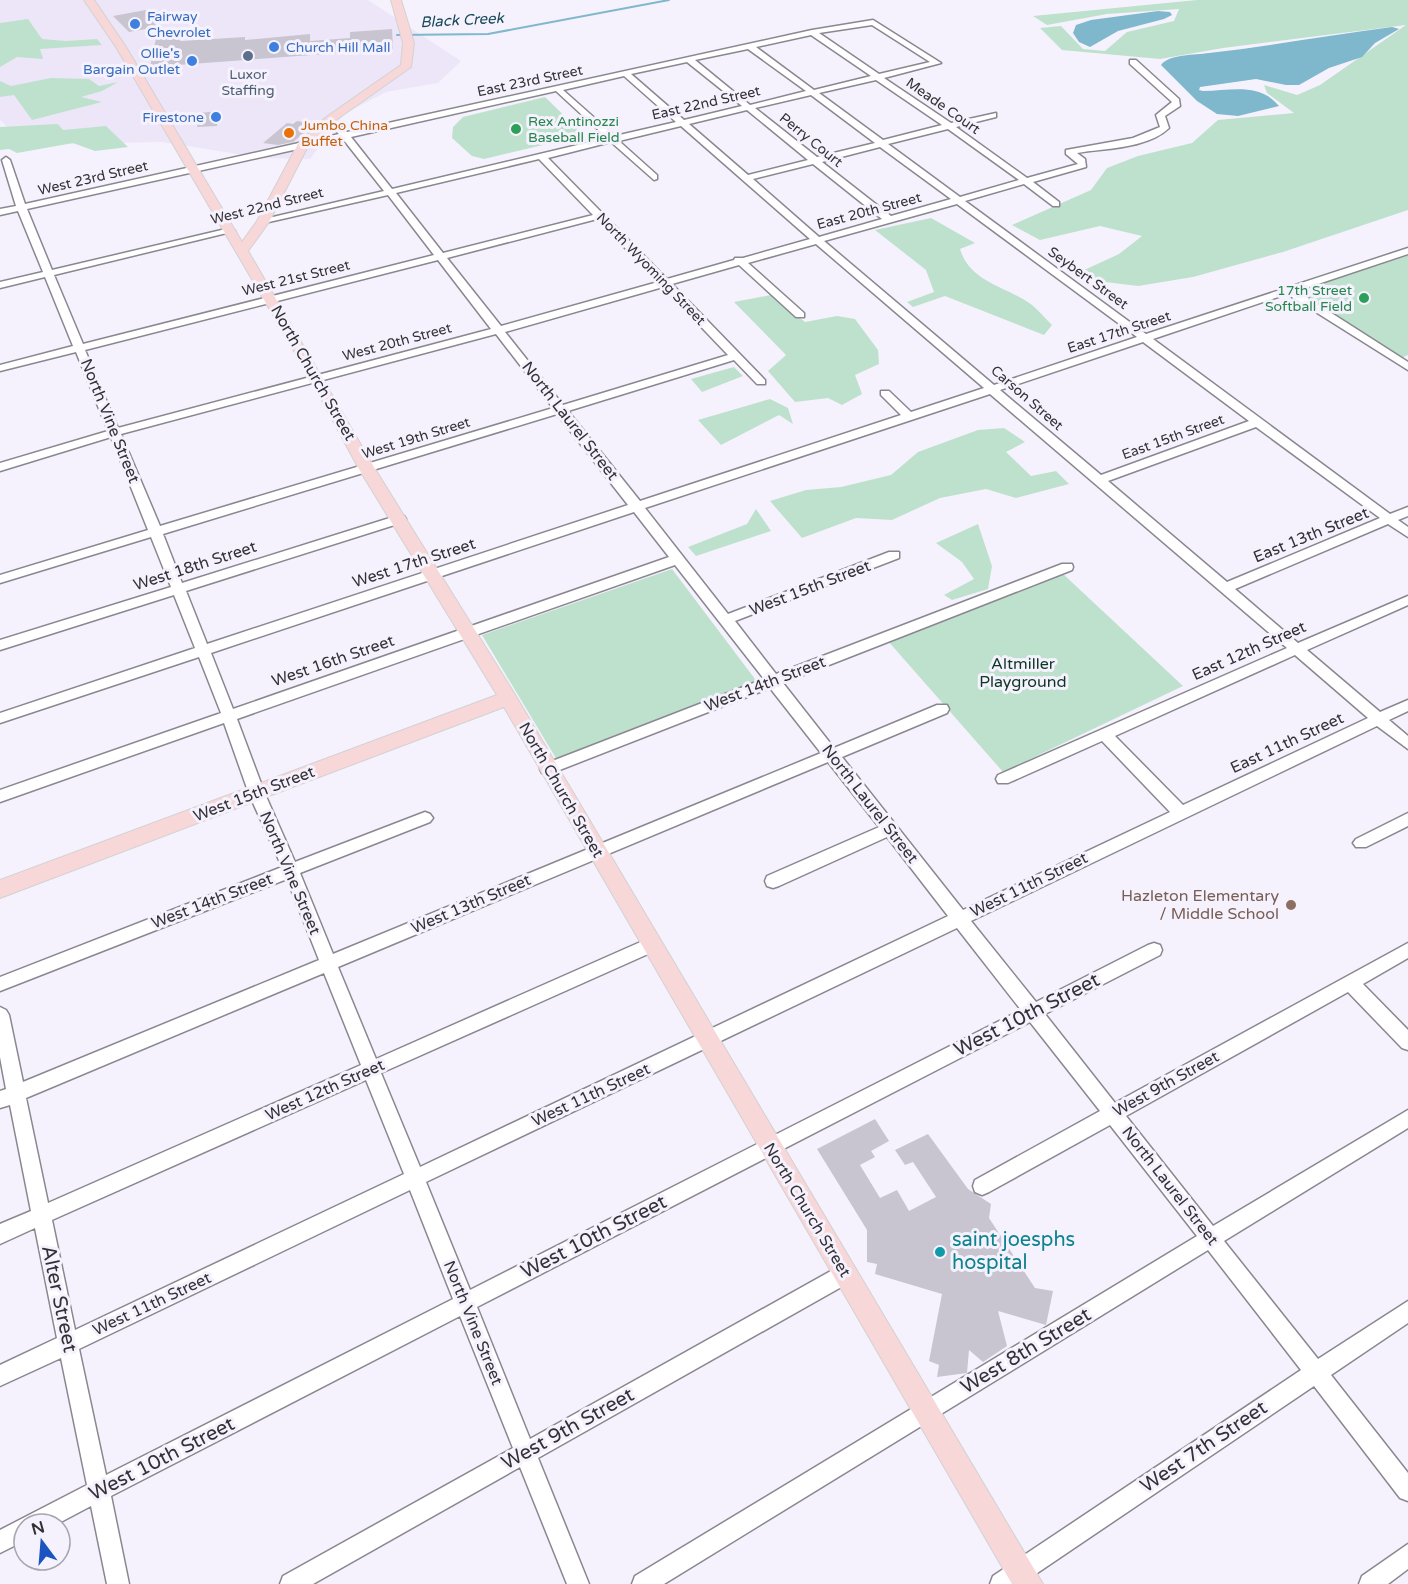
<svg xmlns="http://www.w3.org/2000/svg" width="1408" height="1584" font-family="'Varela Round',sans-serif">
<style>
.built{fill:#ede6f8}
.green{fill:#bee1cd}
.water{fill:#7fb7cc}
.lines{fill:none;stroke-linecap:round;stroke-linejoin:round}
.stream{stroke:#7fb7cc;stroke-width:2}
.building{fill:#c8c5d0}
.minor-casing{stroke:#8a8790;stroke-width:3}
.major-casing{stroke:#d2d2d3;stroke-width:2}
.minor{fill:#fff;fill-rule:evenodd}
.major{fill:#f7d7d7;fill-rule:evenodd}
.shop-dot{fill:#3f7fe0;stroke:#f5f2fd;stroke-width:2}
.service-dot{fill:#5c6f8a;stroke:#f5f2fd;stroke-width:2}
.leisure-dot{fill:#2e9e5b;stroke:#f5f2fd;stroke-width:2}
.food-dot{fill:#e8710a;stroke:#f5f2fd;stroke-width:2}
.education-dot{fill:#8d6e63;stroke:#f5f2fd;stroke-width:2}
.culture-dot{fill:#0f9aa8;stroke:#f5f2fd;stroke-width:2}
.labels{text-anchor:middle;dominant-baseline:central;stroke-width:6;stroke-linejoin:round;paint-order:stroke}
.far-shop-label{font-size:14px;fill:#366cbe;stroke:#f5f2fd;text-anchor:start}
.far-service-label{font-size:14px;fill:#4e5e75;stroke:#f5f2fd}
.far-street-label{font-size:14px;fill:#333136;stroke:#f5f2fd}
.far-leisure-label{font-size:14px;fill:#27864d;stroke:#f5f2fd;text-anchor:start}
.far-food-label{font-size:14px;fill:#c56008;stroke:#f5f2fd;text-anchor:start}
.far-water-label{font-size:15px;font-style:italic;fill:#184857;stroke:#f5f2fd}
.street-label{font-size:16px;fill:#333136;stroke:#f5f2fd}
.park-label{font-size:16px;fill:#0d3724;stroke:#f5f2fd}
.education-label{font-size:16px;fill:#785e54;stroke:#f5f2fd;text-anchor:end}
.near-street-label{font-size:20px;fill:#333136;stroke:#f5f2fd}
.near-culture-label{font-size:20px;fill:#0d838f;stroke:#f5f2fd;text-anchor:start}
</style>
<rect width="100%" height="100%" fill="#f5f2fd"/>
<path class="built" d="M0 0H368L461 61 438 83 386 92 344 114 310 159 263 158 162 142 26 145 0 120Z"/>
<path class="green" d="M1197 0H1408V210L1283 252 1193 277 1138 286 1097 281 1080 272 1119 254 1142 236 1100 226 1040 240 1012 225 1091 190 1107 168 1138 156 1192 143 1218 120 1294 113 1267 93 1264 85 1297 95 1320 85 1406 25 1223 48 1160 59 1062 50 1040 28 1061 26 1083 49 1105 51 1127 32 1174 21 1179 9 1107 14 1047 25 1033 16Z
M28 19 42 39 66 41 97 39 102 45 40 49 43 59 17 57 0 67V23Z
M51 78 89 79 99 86 118 82 102 91 81 97 102 102 32 120 14 95 0 97V81L11 86Z
M545 97 580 131 573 138 484 159 472 156 452 138 453 127 463 117Z
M58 124 63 130 106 126 128 147 95 151 73 143 17 153 9 149 0 150V127Z
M931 218 975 243 960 249C970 283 1007 286 1032 305 1039 311 1046 319 1052 325L1044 335 945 296 913 307 907 302 934 292 926 270 875 230Z
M1408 255V355L1399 359 1296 291Z
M771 295 805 322 837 316 855 319 878 350 879 364 855 375 862 394 842 405 828 398 795 402 768 371 786 355 734 302Z
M734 367 743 376 702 392 691 379Z
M770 399 788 408 793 424 779 415 721 445 698 420Z
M1004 428 1025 442 1006 452 1031 476 1056 471 1069 484 1016 498 986 489 940 498 892 520 856 518 802 538 770 501 806 490 841 487 891 475 918 452 978 430Z
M756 509 771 531 696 556 688 547 747 524Z
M978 524 992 566 988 589 952 600 944 595 974 579 962 562 936 543Z
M672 569 758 683 557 760 482 635Z
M1062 573 1183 686 1003 772 888 641Z"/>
<path class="water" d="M1158 11 1170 12 1172 15 1164 19 1118 31 1090 47 1079 42 1073 33 1076 25 1091 20Z
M1392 27 1399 29 1375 43 1362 57 1329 68 1299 85H1286L1256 79 1200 87 1199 90 1203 91C1231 91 1259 82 1279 106L1238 116 1217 114 1197 101 1161 65C1169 54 1195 55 1209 53 1270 46 1331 35 1392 27Z"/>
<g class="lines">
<path class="stream" d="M397 35 488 34 669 0"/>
</g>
<path class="building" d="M146 10 157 27 129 32 113 16Z
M158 29 181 41 245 37V40L310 34V41L350 38V32L392 29 393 49 150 67Z
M219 111 217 126 197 127 200 113Z
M297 121 315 124 293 142 278 145 263 143 287 123 293 124Z
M875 1119 889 1141 871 1151 875 1157 860 1165 880 1198 897 1190 909 1211 936 1197 913 1162 905 1165 895 1150 928 1134 968 1189 991 1204 989 1218 1035 1288 1053 1291 1046 1325 998 1311 1007 1346 983 1362 969 1350 967 1373 937 1377 939 1365 929 1361 942 1294 875 1274 877 1264 867 1262V1230L817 1149Z"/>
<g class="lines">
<defs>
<path id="minor" d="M873 20 941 63 884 78 951 123 996 113V117L956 127 1027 178 1078 164 1066 154V150L1133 138 1160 127 1156 115 1172 102 1130 64V60H1136L1179 99 1180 106 1165 116 1169 128C1147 149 1105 148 1077 153L1085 159 1086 167 1033 182 1059 202V206H1053L1024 184 965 201 1146 334 1408 248V254L1297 291 1408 362V370L1287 294 1153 339 1390 514 1408 507V516L1398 520 1408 527V537L1388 524 1235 589 1298 643 1408 596V605L1307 650 1380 712 1408 700V711L1389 720 1408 736V749L1377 726 971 921 1036 1002 1148 945 1154 943 1160 945 1162 950 1160 955 1045 1014 1115 1103 1408 943V958L1363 984 1408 1030V1050L1402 1048 1348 992 1126 1116 1213 1226 1408 1110V1128L1224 1241 1318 1359 1408 1301V1323L1331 1375 1408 1473V1501L1400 1498 1314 1386 1021 1584H990L993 1576 1301 1370 1208 1250 664 1584H632L635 1576 1197 1236 1110 1125 989 1192 982 1195 975 1192 973 1186 975 1180 1100 1111 1030 1022 477 1307 530 1439 838 1267 845 1264 852 1267 855 1274 852 1281 538 1458 589 1584H567L520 1467 313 1584H280L283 1576 513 1448 460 1316 111 1496 129 1584H107L91 1506 57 1524H24V1541L0 1553V1530L87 1485 61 1358 0 1386V1365L57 1338 35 1228 0 1244V1224L31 1211 10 1105 0 1108V1091L6 1089 0 1057V1007L6 1010 9 1015 23 1082 319 960 287 879 0 991V977L282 867 249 794 224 723 0 802V790L221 713 199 657 0 723V713L195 648 174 595 0 650V640L171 587 151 537 0 583V575L148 530 111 437 0 471V463L108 431 76 352 0 371V365L73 346 45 277 0 288V282L43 272 18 211 0 215V209L16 206 2 160 6 157 10 160 25 204 339 134 325 120 329 117 347 132 812 30ZM872 25 930 62 879 74 819 33ZM811 35 871 76 814 90 756 47ZM748 49 806 91 750 105 695 60ZM687 62 742 106 684 120 631 74ZM624 76 676 122 615 136 563 90ZM876 80 942 125 883 140 819 93ZM556 91 607 138 392 189 351 137ZM811 95 875 143 817 157 755 108ZM747 110 808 160 748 175 689 124ZM681 126 810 239 743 258H735L734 260 667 279 548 158 611 142 654 180 657 179V175L619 141ZM948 129 1019 180 960 197 888 144ZM343 139 384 191 260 220V224L388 195 434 255 83 344 54 275 235 231 230 228 52 270 27 209ZM880 147 951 199 891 216 822 162ZM539 159 593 215 443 253 396 193ZM813 164 882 219 819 237 753 179ZM957 204 1137 337 994 385 824 241ZM597 219 658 282 501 326 447 258ZM816 244 984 388 911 412 889 391H881V395L901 415 640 501 568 411 734 360 757 384H765V380L672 284 739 265 796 317H804V313L748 263ZM438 260 491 329 118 428 85 350ZM663 287 728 355 563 405 505 332ZM496 334 553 408 160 526 121 434ZM1143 342 1249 421 1101 475 1000 390ZM990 394 1287 648 998 775 996 779 998 783H1008L1102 741 1170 812 963 910 842 757 947 713 949 709 947 705H937L834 748 783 683 1072 570 1073 567 1072 564H1062L776 674 735 621 899 558V552H889L728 614 645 508ZM557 414 628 505 207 644 186 591 404 522 406 519 404 516H396L182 583 163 534ZM1256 427 1380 518 1227 582 1108 481ZM634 512 669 557 233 709 211 653ZM675 565 764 679 542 765 540 769 542 773H552L770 688 821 753 333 954 300 873 430 822 433 818 430 814 425 812 295 862 265 794 237 719ZM1295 655 1368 718 1183 805 1115 736ZM828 762 879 827 767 876 765 881 767 886 773 888 779 886 887 837 948 916 420 1167 381 1073 657 950 659 945 657 940 651 938 645 940 376 1059 338 967ZM957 928 1021 1010 470 1290 426 1182ZM324 973 361 1065 48 1203 26 1098ZM366 1080 404 1174 75 1330 52 1220ZM410 1190 453 1299 106 1475 79 1349Z
M1408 813V826L1366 847H1356L1353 843 1356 839Z
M1408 1544V1569L1388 1584H1359L1362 1576Z"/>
<path id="major" d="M84 0H94L126 47 242 242 257 221 298 144 325 118 401 65 403 43 391 0H401L414 43 411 67 333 122 307 148 269 222 248 251 375 469 514 693 1043 1584H1012L504 707 0 898V880L497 695 359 469 311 380 116 47Z"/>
</defs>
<use href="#minor" class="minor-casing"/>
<use href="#major" class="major-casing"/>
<use href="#minor" class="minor"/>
<use href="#major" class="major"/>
</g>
<g class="shop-dot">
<circle cx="135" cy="24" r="6"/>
<circle cx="274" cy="47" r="6"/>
<circle cx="192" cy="61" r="6"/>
<circle cx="216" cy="117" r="6"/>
</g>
<circle class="service-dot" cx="248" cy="56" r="6"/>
<g class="leisure-dot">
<circle cx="516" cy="129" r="6"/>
<circle cx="1364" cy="298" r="6"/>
</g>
<circle class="food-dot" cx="289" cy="133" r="6"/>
<circle class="education-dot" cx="1291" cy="905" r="6"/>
<circle class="culture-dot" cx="940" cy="1252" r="6"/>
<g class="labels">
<g class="far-shop-label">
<text x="147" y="16">Fairway<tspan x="147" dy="16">Chevrolet</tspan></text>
<text x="286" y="47">Church Hill Mall</text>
<text x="180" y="53" text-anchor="end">Ollie's<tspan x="180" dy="16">Bargain Outlet</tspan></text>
<text x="204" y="117" text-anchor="end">Firestone</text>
</g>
<g class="far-service-label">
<text x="248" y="74">Luxor<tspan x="248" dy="16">Staffing</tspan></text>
</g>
<g class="far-street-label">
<text transform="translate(530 81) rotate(-12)">East 23rd Street</text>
<text transform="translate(706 103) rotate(-13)">East 22nd Street</text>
<text transform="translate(943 106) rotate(35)">Meade Court</text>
<text transform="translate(811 140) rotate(39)">Perry Court</text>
<text transform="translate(93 178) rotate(-13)">West 23rd Street</text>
<text transform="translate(267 206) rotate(-14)">West 22nd Street</text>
<text transform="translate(869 211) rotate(-15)">East 20th Street</text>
<text transform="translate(651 269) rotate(46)">North Wyoming Street</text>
<text transform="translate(296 278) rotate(-14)">West 21st Street</text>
<text transform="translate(1088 278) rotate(36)">Seybert Street</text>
<text transform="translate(1119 332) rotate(-18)">East 17th Street</text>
<text transform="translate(397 342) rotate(-15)">West 20th Street</text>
<text transform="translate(1027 398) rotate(41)">Carson Street</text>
<text transform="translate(1173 437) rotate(-20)">East 15th Street</text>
<text transform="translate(416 438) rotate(-17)">West 19th Street</text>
</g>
<g class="far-leisure-label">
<text x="528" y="121">Rex Antinozzi<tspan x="528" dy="16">Baseball Field</tspan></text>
<text x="1352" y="290" text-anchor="end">17th Street<tspan x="1352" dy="16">Softball Field</tspan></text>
</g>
<g class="far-food-label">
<text x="301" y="125">Jumbo China<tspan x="301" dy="16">Buffet</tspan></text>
</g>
<g class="far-water-label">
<text transform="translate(462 20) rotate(-3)">Black Creek</text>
</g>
<g class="street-label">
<text transform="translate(313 373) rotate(60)">North Church Street</text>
<text transform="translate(110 421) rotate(68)">North Vine Street</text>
<text transform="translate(570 421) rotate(52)">North Laurel Street</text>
<text transform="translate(1311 535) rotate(-22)">East 13th Street</text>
<text transform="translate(414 563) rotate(-18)">West 17th Street</text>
<text transform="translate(195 566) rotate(-18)">West 18th Street</text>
<text transform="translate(810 588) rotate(-21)">West 15th Street</text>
<text transform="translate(1249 651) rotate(-24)">East 12th Street</text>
<text transform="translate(333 661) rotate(-19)">West 16th Street</text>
<text transform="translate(765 684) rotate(-21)">West 14th Street</text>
<text transform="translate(1287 743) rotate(-25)">East 11th Street</text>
<text transform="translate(561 790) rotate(60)">North Church Street</text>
<text transform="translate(254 794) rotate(-21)">West 15th Street</text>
<text transform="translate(870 804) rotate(52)">North Laurel Street</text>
<text transform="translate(290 873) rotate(67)">North Vine Street</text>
<text transform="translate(1029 885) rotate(-26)">West 11th Street</text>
<text transform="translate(212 901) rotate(-21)">West 14th Street</text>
<text transform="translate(471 904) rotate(-23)">West 13th Street</text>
<text transform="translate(1166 1084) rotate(-29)">West 9th Street</text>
<text transform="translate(325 1090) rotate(-24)">West 12th Street</text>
<text transform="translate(591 1095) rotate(-25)">West 11th Street</text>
<text transform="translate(1170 1186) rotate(52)">North Laurel Street</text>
<text transform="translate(807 1210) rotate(59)">North Church Street</text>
<text transform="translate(152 1304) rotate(-25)">West 11th Street</text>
<text transform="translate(473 1323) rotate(68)">North Vine Street</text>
</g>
<g class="park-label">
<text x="1023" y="664">Altmiller<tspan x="1023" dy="18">Playground</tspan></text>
</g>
<g class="education-label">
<text x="1279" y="896">Hazleton Elementary<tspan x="1279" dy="18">/ Middle School</tspan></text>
</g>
<g class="near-street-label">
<text transform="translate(1027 1015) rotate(-27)">West 10th Street</text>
<text transform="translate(594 1237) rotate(-27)">West 10th Street</text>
<text transform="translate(59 1299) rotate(78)">Alter Street</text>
<text transform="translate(1026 1351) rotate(-31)">West 8th Street</text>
<text transform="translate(568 1429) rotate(-29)">West 9th Street</text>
<text transform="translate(1204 1447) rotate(-34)">West 7th Street</text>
<text transform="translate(162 1459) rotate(-27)">West 10th Street</text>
</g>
<g class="near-culture-label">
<text x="952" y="1240">saint joesphs<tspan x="952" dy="23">hospital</tspan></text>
</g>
</g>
<g transform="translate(42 1542) rotate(344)"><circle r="28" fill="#f5f2fd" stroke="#a7a5ad" stroke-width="1.5"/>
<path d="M0-4.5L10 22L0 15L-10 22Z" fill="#1b54c0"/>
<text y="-9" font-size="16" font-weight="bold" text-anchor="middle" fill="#333136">N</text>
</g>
</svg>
